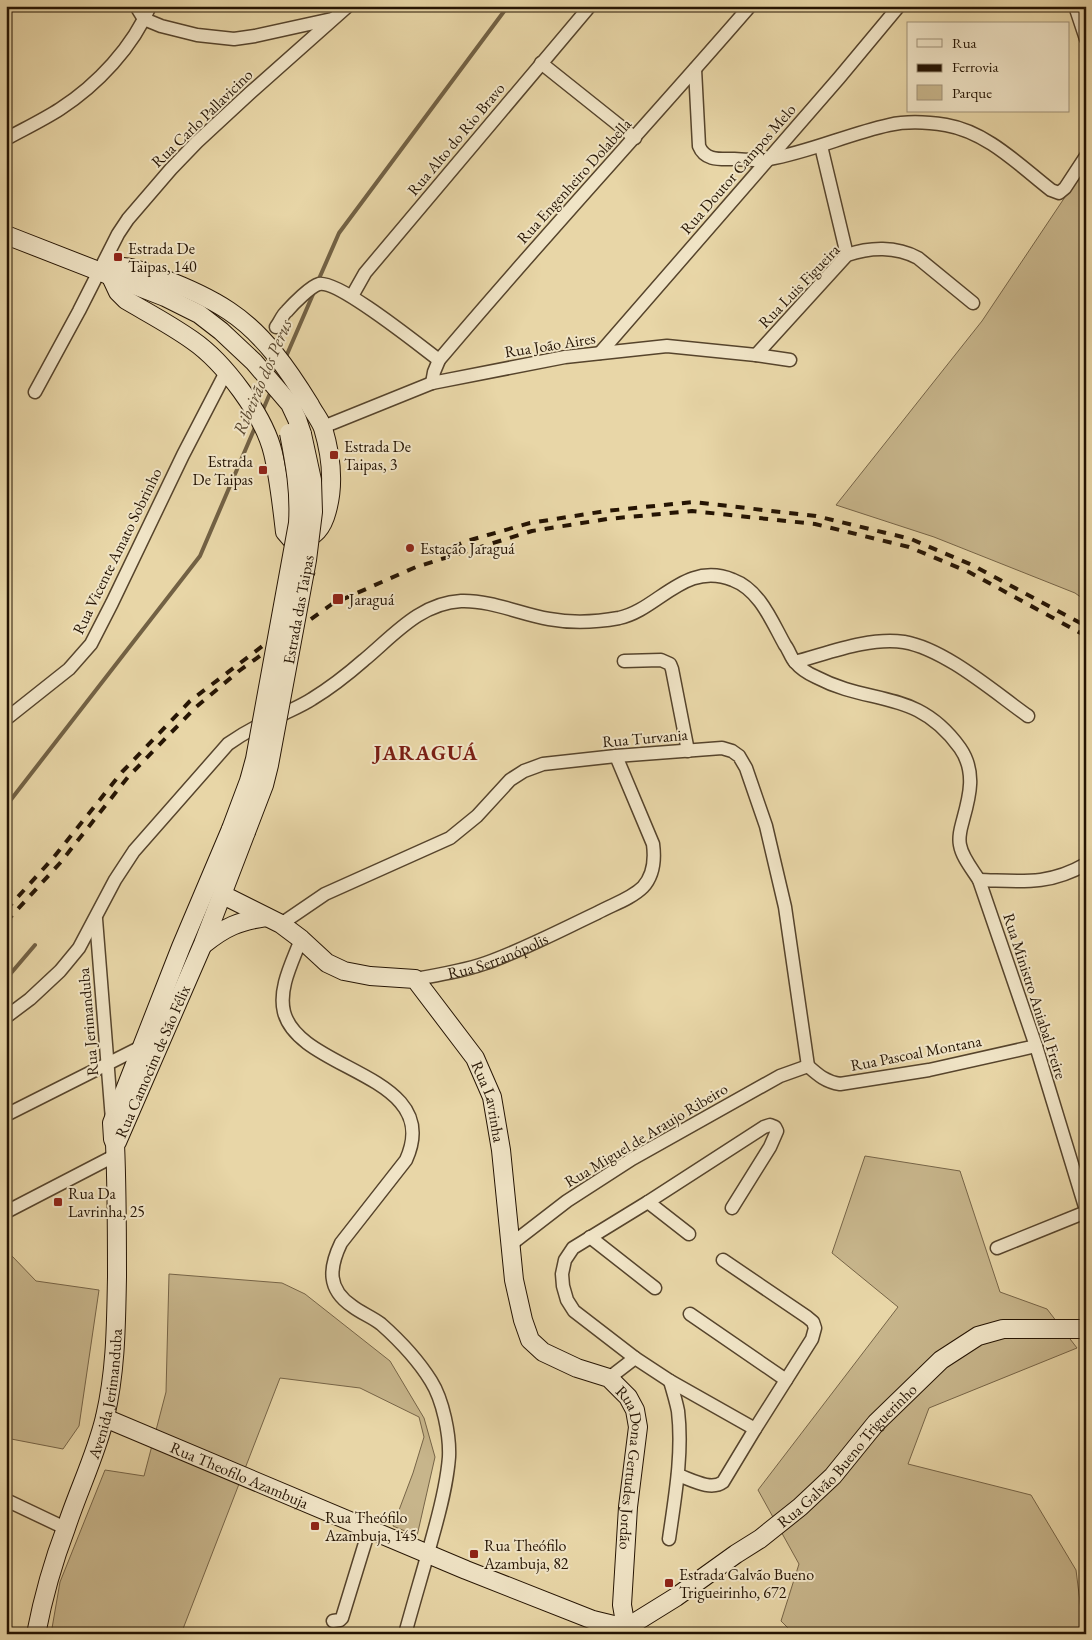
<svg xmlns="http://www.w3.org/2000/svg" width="1092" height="1640" font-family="'EB Garamond',serif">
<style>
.green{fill:#c7b58b;stroke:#766447}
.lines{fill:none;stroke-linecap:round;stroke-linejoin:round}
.stream{stroke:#726144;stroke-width:4}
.street-casing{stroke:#56442c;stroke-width:15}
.secondary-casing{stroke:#251403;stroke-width:20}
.street{stroke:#f0e4c6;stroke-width:12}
.secondary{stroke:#f0e4c6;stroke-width:18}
.rail{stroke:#251403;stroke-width:4;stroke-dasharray:9 9;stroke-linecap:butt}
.secondary-bridge-casing{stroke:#251403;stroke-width:20;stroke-linecap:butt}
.secondary-bridge{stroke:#f0e4c6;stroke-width:18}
.poi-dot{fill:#8f2418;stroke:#f0e4c6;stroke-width:2}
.labels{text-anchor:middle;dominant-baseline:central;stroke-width:4;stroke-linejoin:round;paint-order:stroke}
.street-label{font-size:16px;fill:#251403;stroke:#f0e4c6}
.poi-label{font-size:16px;fill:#251403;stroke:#f0e4c6;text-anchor:start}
.water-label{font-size:18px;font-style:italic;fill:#59472e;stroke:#f0e4c6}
.district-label{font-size:21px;font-weight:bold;letter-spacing:1px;fill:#7a1f14;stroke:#f0e4c6}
</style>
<rect width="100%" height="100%" fill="#e8d6a7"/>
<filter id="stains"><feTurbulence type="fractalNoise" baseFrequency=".004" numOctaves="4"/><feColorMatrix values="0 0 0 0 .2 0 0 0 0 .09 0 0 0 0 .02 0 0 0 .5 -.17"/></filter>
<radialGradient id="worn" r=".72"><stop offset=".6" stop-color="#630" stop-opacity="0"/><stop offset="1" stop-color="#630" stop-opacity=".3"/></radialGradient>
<path class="green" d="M1086 171V601L1075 593 934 537 836 505 982 321 1069 191Z
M865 1156 960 1171 1000 1292 1047 1309 1077 1348 929 1408 908 1464 1031 1495 1076 1570 1084 1634H794L781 1621 799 1564 758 1490 898 1307 832 1253Z
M12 1256 36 1281 99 1290 79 1426 63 1449 6 1438V1257Z
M169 1274 282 1283 305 1294 390 1361 424 1418 435 1457 417 1536 393 1526 413 1473 424 1437 419 1417 360 1388 280 1378 181 1634H51L60 1582 105 1470 144 1476 166 1392Z"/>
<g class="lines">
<path class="stream" d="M318 281 339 233 508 6
M285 359 314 292
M262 412 271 391
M6 806 200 556 256 425
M6 979 35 945"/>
<defs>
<g id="street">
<path d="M136 6 144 19 161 26 197 35 234 39 255 36 332 19"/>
<path d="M1075 6 1086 39"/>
<path d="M541 63 635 138"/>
<path d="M695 69 699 146C705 161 720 159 734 159 745 160 758 161 769 159 810 152 848 134 889 125 907 121 927 122 946 125 987 132 1019 165 1051 190L1059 193 1065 188 1086 156"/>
<path d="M6 139C24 129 43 120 60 109 97 85 133 47 150 6"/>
<path d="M821 146 847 255"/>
<path d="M352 296 365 273 590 6"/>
<path d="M276 327C280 322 282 315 287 311 293 304 311 286 319 284 339 280 420 346 439 360"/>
<path d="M600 353 839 78 899 6"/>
<path d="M756 355 847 255C870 247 896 246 918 258L973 303"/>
<path d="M432 383 434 372 439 360C540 240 647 125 750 6"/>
<path d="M35 392 79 311 118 234 128 219 171 169 197 142 250 93 348 6"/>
<path d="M323 427 432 383 565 357 667 346 756 355 790 360"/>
<path d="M624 661 661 660 670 664 672 669 688 751"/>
<path d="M795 662C829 653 868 637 904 642 945 649 994 692 1028 716"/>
<path d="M6 719 69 669 91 644 112 603 183 455 226 372"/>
<path d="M979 880C1020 881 1048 886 1086 864"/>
<path d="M96 919 112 1120"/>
<path d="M281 924 325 894 450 838 477 816 510 780 524 771 543 764 616 756 722 748 732 751 739 756 746 768 766 826 785 907 808 1066"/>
<path d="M301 939C293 961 278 988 284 1012 299 1072 445 1074 406 1160L341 1243C329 1268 327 1289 352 1306 361 1313 372 1317 381 1324 399 1340 418 1360 431 1381 443 1400 450 1435 449 1457 447 1484 440 1510 433 1535 424 1568 414 1601 405 1634"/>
<path id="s1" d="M415 979C439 975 463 971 486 963 523 950 561 930 597 913 611 905 631 899 643 887 654 875 655 859 653 844L616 756"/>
<path d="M6 1017 30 999 60 971 79 948 115 880 134 851 228 744C245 732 262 723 281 715 291 710 303 705 312 699 330 688 348 674 364 660 393 636 420 603 461 601 491 600 520 614 549 619 571 623 597 622 619 618 658 610 685 560 733 580 760 590 772 622 785 645 789 650 791 658 795 662 800 668 809 674 816 677 871 706 917 688 960 748 976 771 970 795 963 820 961 828 958 836 960 845 962 857 972 869 979 880L1036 1046 1086 1210"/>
<path d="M808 1066C818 1075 826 1082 840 1084L929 1070 1036 1046"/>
<path d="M6 1115 141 1047"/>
<path d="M648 1202 689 1234"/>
<path d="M6 1212 116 1155"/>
<path d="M590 1237 655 1288"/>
<path d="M510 1245 567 1201 632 1159 780 1076 808 1066"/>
<path d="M997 1248 1086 1212"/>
<path d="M690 1314 786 1380"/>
<path d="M635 1358 574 1311 567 1300 563 1286 562 1274 565 1260 573 1248 648 1202 764 1127 770 1125 775 1127 777 1131 770 1147 732 1208"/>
<path d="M609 1378 635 1358 670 1381 755 1429 812 1339 815 1328 813 1322 807 1317 723 1260"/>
<path d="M678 1475C692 1480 711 1491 723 1482L755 1429"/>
<path d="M6 1500 65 1528"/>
<path d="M669 1539C675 1497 683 1453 678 1411 676 1401 673 1391 670 1381"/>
<path d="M333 1621 340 1620 342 1618 369 1530"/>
<path d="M626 1628 640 1634"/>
</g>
<g id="secondary">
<path d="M6 235 165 297 199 314 221 331 254 362 290 404 297 419 302 434"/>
<path d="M100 271C120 261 141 271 161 278 185 287 208 297 229 311 264 334 289 371 310 405 314 413 320 420 323 428 332 458 335 488 325 517 319 534 309 541 291 539L285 532C282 506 279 478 273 453 264 415 224 362 192 340 171 325 148 313 126 300L118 292 110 275"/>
<path id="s2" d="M223 895 281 924 301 939 327 963 344 971 370 976 415 979 475 1058 492 1097 501 1150 514 1280 523 1320 530 1340 543 1352 577 1368 609 1378 628 1397 635 1410 638 1427 628 1507 622 1605 626 1628"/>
<path d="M204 944C225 927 239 921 266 917"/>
<path id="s3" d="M117 1142 203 944 246 832"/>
<path id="s4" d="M105 1418 466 1570 593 1620 626 1628"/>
<path id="s5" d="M36 1634C43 1598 53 1562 66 1528 78 1491 96 1455 105 1417 116 1370 116 1325 117 1277 117 1233 117 1189 115 1144L113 1139 112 1123 181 947 231 829"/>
<path id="s6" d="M622 1634 626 1628 676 1597 736 1554 760 1539 800 1507 833 1476 876 1423 941 1360 978 1336 1003 1329H1086"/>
</g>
</defs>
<use href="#street" class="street-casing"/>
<use href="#secondary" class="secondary-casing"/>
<use href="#street" class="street"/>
<use href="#secondary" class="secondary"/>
<path class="rail" d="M436 553 467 541 530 523 606 511 693 502 816 516 911 539 972 565 1086 626
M6 910 54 857 122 772 190 701 277 635
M6 922 60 863 128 777 196 707 239 671 332 604 416 567 532 531 607 519 692 511 815 524 909 547 969 572 1086 636"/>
<defs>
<g id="secondary-bridge">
<path d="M231 829 249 781 255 759 298 523C300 491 295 464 289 433"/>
<path id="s7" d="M246 832 264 785 269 765 307 560 313 512 312 480 302 434"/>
</g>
</defs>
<use href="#secondary-bridge" class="secondary-bridge-casing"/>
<use href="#secondary-bridge" class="secondary-bridge"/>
</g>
<g class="poi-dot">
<rect x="113" y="252" width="10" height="10" rx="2.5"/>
<rect x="329" y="450" width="10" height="10" rx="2.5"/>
<rect x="258" y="465" width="10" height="10" rx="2.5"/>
<circle cx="410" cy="548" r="5"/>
<rect x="332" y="593" width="12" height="12" rx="2.5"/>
<rect x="53" y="1197" width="10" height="10" rx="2.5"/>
<rect x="310" y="1521" width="10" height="10" rx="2.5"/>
<rect x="469" y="1549" width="10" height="10" rx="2.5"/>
<rect x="664" y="1578" width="10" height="10" rx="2.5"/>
</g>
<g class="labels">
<g class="street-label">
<text transform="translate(202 118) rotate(-44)">Rua Carlo Pallavicino</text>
<text transform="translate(456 139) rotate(-50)">Rua Alto do Rio Bravo</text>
<text transform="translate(738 169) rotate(-49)">Rua Doutor Campos Melo</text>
<text transform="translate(574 181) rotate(-48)">Rua Engenheiro Dolabella</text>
<text transform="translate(799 286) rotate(-46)">Rua Luis Figueira</text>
<text transform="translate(550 345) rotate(-9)">Rua João Aires</text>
<text transform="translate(117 551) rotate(-64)">Rua Vicente Amato Sobrinho</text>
<text stroke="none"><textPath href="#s7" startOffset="229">Estrada das Taipas</textPath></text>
<text transform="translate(645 738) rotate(-5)">Rua Turvania</text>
<text stroke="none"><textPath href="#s1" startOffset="86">Rua Serranópolis</textPath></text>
<text transform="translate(1035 996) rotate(72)">Rua Ministro Aniabal Freire</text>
<text transform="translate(88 1022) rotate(-95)">Rua Jerimanduba</text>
<text transform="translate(916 1053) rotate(-11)">Rua Pascoal Montana</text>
<text stroke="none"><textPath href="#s3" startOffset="88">Rua Camocim de São Félix</textPath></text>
<text stroke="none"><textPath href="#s2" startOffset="361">Rua Lavrinha</textPath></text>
<text transform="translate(646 1135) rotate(-31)">Rua Miguel de Araujo Ribeiro</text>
<text stroke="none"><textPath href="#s5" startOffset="251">Avenida Jerimanduba</textPath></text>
<text stroke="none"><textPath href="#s6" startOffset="289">Rua Galvão Bueno Triguerinho</textPath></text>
<text stroke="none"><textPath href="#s2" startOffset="791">Rua Dona Gertudes Jordão</textPath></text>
<text stroke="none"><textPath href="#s4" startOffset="146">Rua Theofilo Azambuja</textPath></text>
</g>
<g class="poi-label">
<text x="128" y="248">Estrada De<tspan x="128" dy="18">Taipas, 140</tspan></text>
<text x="344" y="446">Estrada De<tspan x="344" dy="18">Taipas, 3</tspan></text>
<text x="253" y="461" text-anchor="end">Estrada<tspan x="253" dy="18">De Taipas</tspan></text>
<text x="420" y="548">Estação Jaraguá</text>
<text x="349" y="599">Jaraguá</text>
<text x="68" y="1193">Rua Da<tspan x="68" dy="18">Lavrinha, 25</tspan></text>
<text x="325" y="1517">Rua Theófilo<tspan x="325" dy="18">Azambuja, 145</tspan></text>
<text x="484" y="1545">Rua Theófilo<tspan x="484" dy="18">Azambuja, 82</tspan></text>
<text x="679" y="1574">Estrada Galvão Bueno<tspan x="679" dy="18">Trigueirinho, 672</tspan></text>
</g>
<g class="water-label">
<text transform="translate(262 377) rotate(-67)">Ribeirão dos Perus</text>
</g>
<g class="district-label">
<text x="426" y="752">JARAGUÁ</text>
</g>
</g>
<rect width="1092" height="1640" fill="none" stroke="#e8d6a7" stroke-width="25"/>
<rect x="8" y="8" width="1077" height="1625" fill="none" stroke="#251403" stroke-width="2.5"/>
<rect x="12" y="12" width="1067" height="1615" fill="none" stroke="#251403"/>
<rect x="907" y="22" width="162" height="90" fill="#f0e4c6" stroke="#9f9178"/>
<rect x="917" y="39" width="25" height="8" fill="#f0e4c6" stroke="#9f9178"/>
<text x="952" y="48" font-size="15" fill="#251403">Rua</text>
<rect x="917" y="64" width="25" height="8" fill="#251403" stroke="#9f9178"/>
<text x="952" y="72" font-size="15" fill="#251403">Ferrovia</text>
<rect x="917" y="85" width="25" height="15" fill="#c7b58b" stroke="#9f9178"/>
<text x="952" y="98" font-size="15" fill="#251403">Parque</text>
<rect width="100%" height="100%" filter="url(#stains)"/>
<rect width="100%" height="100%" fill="url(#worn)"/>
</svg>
